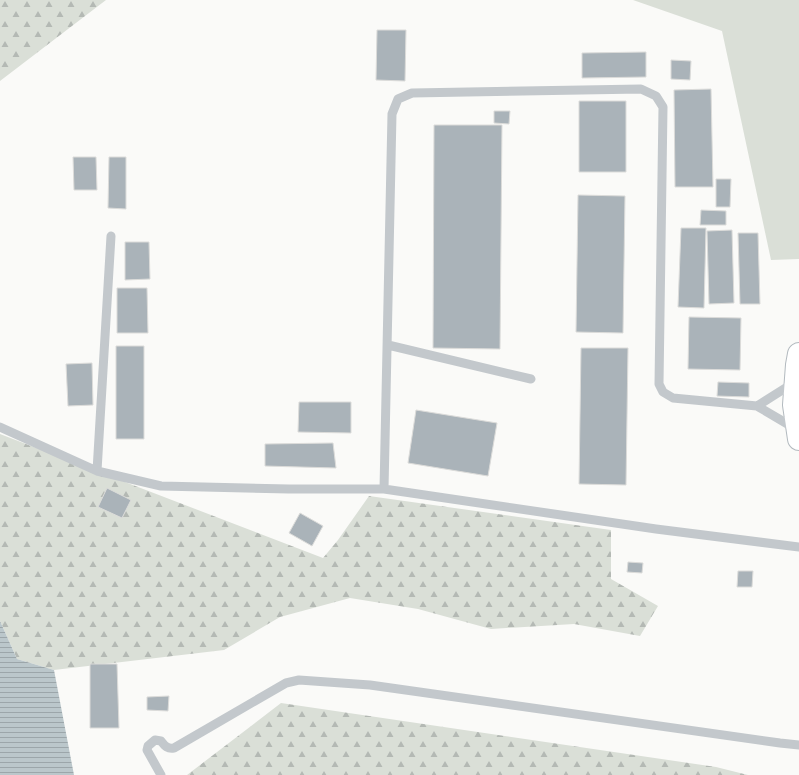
<svg xmlns="http://www.w3.org/2000/svg" width="799" height="775" font-family="Mulish,sans-serif">
<style>
.green{fill:#dadfd7}
.forest{fill:url(#forest-firs)}
.water{fill:url(#water-rules)}
.building{fill:#aab3b9;stroke:#dcdcda}
.lines{fill:none;stroke-linecap:round;stroke-linejoin:round}
.secondary-casing{stroke:#b3babf;stroke-width:24}
.service{stroke:#c3c8cc;stroke-width:9}
.secondary{stroke:#fff;stroke-width:22}
</style>
<defs>
<pattern id="forest-firs" width="22" height="20" patternUnits="userSpaceOnUse"><rect width="22" height="20" fill="#dadfd7"/><path d="M5 1l3.5 6h-7zM16 11l3.5 6h-7z" fill="#b4b9b4"/></pattern>
<pattern id="water-rules" width="6" height="5" patternUnits="userSpaceOnUse"><rect width="6" height="5" fill="#bbc7cb"/><path d="M0 2.5h6" fill="none" stroke="#9ca6aa"/></pattern>
</defs>
<rect width="100%" height="100%" fill="#fafaf8"/>
<path class="green" d="M633 0H799V259L771 260 722 31Z"/>
<path class="forest" d="M0 0H106L0 81Z
M0 434 323 558 338 540 369 496 611 530V579L658 606 640 636 574 624 491 629 418 609 350 598 280 617 224 650 54 670 17 659 0 621Z
M281 703 716 767 748 775H187Z"/>
<path class="water" d="M0 621 17 659 54 670 74 775H0Z"/>
<path class="building" d="M377 30H406L405 81 376 80Z
M646 52V77L582 78V53Z
M671 60 691 61 690 80 671 79Z
M711 89 713 187H675L674 90Z
M579 101H626V172H579Z
M494 111H510L509 124 494 123Z
M434 125H502L500 349 433 348Z
M73 157H96L97 190H74Z
M109 157H126V209L108 208Z
M716 179H731L730 207H716Z
M578 195 625 196 623 333 576 332Z
M701 210 726 211V225H700Z
M681 228H706L704 308 678 307Z
M732 230 734 303 709 304 707 231Z
M738 233H758L760 304H740Z
M125 242H149L150 279 125 280Z
M117 288H147L148 333H117Z
M689 317 741 318 740 370 688 369Z
M116 346H144V439H116Z
M581 348H628L626 485 579 484Z
M92 363 93 405 68 406 66 364Z
M718 382 749 383V397L717 396Z
M299 402H351V433L298 432Z
M416 410 497 423 488 476 408 463Z
M333 443 336 468 265 466V444Z
M107 488 131 500 122 518 98 507Z
M300 513 323 526 312 546 289 533Z
M628 562 643 563 642 573 627 572Z
M738 571H753L752 587H737Z
M90 664H117L119 728H90Z
M169 696 168 711 147 710V697Z"/>
<g class="lines">
<defs>
<path id="secondary" d="M799 354 797 365 794 405 799 439"/>
</defs>
<use href="#secondary" class="secondary-casing"/>
<path class="service" d="M388 345 531 379
M757 406 795 382
M0 427 97 471 161 486 289 489H384L656 529 799 547
M97 471 111 236
M384 489 392 114 398 99 412 93 641 89 656 96 663 107 659 384 663 392 673 398 757 406 796 429
M161 775 147 750 148 746 155 740 161 741C165 746 167 749 174 748L286 683 299 680 370 685 780 743 799 745"/>
<use href="#secondary" class="secondary"/>
</g>
</svg>
